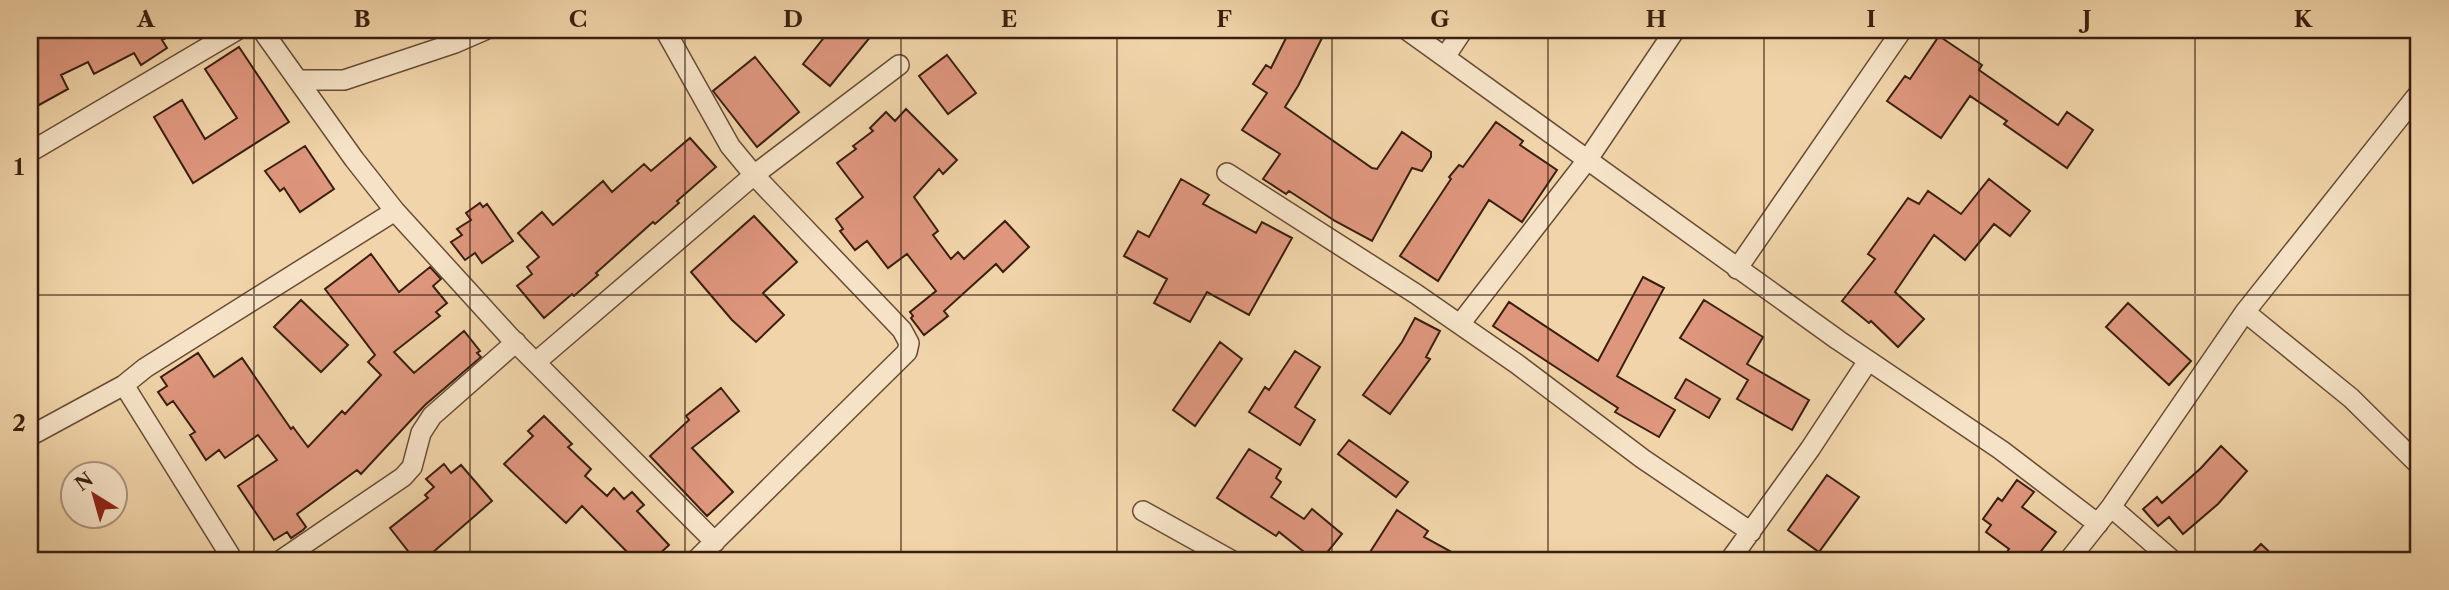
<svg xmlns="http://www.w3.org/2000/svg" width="2449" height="590" font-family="'Libre Caslon Text',serif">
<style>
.building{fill:#de967d;stroke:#3a1f10;stroke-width:2}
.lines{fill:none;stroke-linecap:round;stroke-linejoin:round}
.street-casing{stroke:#684c36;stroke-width:22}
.street{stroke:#f6e3c7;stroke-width:19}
.grid{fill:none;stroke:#3a1f10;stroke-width:2;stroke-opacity:0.55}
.neatline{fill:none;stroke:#3a1f10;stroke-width:2.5}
.grid-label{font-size:23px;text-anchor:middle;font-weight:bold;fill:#3a1f10}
</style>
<rect width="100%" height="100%" fill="#f1d4a9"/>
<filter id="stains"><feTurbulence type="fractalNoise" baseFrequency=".00286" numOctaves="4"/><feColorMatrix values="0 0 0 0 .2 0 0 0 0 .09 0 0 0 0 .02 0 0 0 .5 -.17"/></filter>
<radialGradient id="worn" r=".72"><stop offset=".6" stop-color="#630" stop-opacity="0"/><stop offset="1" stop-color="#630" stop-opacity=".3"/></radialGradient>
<path class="building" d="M30 30H181L162 40 167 48 141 65 134 53 94 74 88 62 61 75 68 89 30 110Z
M830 30H876L830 86 803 64Z
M1290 30H1326L1298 86 1285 107 1372 168 1377 169 1402 132 1431 152V157L1422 171 1412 168 1372 241 1335 221 1289 191 1286 194 1263 179 1280 154 1242 130 1267 93 1253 84 1266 65 1271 68Z
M1939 36 1982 65 1979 70 2058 125 2067 112 2093 130 2067 168 2004 124 2007 121 1970 96 1941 138 1887 101 1905 76 1910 79Z
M239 47 289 122 193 183 154 117 182 100 205 139 237 118 205 69Z
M947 55 976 93 948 114 919 76Z
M755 57 799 112 757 147 713 91Z
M906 109 957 160 943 174 939 169 914 197 938 231 933 235 951 259 958 252 964 259 1005 221 1029 247 1003 272 996 264 944 311 948 316 924 335 911 318 913 316 910 312 936 291 907 254 888 268 867 241 855 250 840 231 843 229 836 219 863 197 837 163 856 149 853 146 873 131 870 128 886 112 895 121Z
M1496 122 1523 141 1520 145 1557 170 1522 222 1489 200 1438 281 1400 256 1451 179 1449 177 1459 165 1463 167Z
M690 138 716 167 677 201 679 203 655 224 653 222 596 273 598 275 574 296 572 294 544 318 517 286 532 274 527 267 539 257 518 233 542 212 553 225 603 181 612 192 644 164 651 171Z
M305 146 334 189 300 212 284 188 280 191 265 171Z
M1181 179 1209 195 1203 204 1256 233 1262 222 1292 238 1249 315 1207 292 1190 322 1154 303 1167 279 1124 256 1138 231 1149 237Z
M1989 179 2030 211 2010 236 1994 224 1965 260 1934 235 1895 292 1924 319 1898 347 1871 321 1869 323 1842 301 1875 259 1868 254 1908 198 1919 204 1928 191 1961 214Z
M480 203 483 207 487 204 513 241 482 263 475 253 465 260 451 242 462 235 457 229 471 220 466 213Z
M754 216 797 262 763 293 784 315 756 342 732 320 691 272Z
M371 254 399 292 430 267 441 279 433 286 447 303 436 312 440 316 394 352 414 373 464 331 480 351 477 353 481 357 425 405 361 474 357 470 297 514 306 527 303 530 291 538 287 532 274 540 238 486 277 460 258 435 225 458 219 450 206 460 190 435 195 432 173 401 167 405 158 392 167 386 161 377 198 353 214 377 242 358 291 429 293 427 308 447 342 411 345 414 381 375 368 362 375 355 325 289Z
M1643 277 1664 288 1617 376 1675 410 1659 437 1615 412 1618 408 1493 326 1509 302 1598 361Z
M301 300 348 345 321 372 274 327Z
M1704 300 1763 337 1747 364 1809 400 1792 430 1737 399 1748 380 1680 338Z
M2128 303 2191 361 2169 385 2106 327Z
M1415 318 1440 331 1426 357 1430 359 1390 414 1363 395 1402 342Z
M1220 342 1242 359 1195 426 1173 410Z
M1295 351 1320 367 1295 407 1315 420 1300 445 1249 412 1265 387 1269 390Z
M1686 379 1720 399 1709 418 1675 398Z
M721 388 739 411 692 448 733 492 707 516 650 456 689 420 686 416Z
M544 416 572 444 568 447 591 469 585 476 607 496 614 488 624 499 632 492 644 505 637 511 669 545 653 560H635L582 506 566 523 504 464 533 436 528 431Z
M1349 440 1408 482 1396 497 1338 454Z
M2221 446 2247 471 2218 504 2183 534 2169 517 2158 526 2143 509 2157 497 2162 503 2201 468Z
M1249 449 1281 469 1276 478 1281 482 1271 497 1304 519 1312 509 1342 534 1321 560H1297L1304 552 1279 532 1276 536 1217 498Z
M444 464 451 473 461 465 492 501 424 560H415L390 528 428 498 425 495 434 487 426 479Z
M1827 475 1859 497 1819 552 1788 530Z
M2017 480 2034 492 2022 507 2056 532 2034 560H2001L2009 549 1986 532 1991 525 1983 519 1998 498 2002 501Z
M1397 510 1428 531 1424 537 1466 560H1365Z
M2261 544 2278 560H2245Z"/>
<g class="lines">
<defs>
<path id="street" d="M262 30 354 159 395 211 509 336 715 542
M665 30 730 146 754 175 902 330 909 343 907 352 696 560
M1407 30 1838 340 2001 450 2098 524
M1445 57 1463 30
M298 80H344L455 43 485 30
M30 152 237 30
M1227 173 1416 294 1517 364 1643 459 1751 532
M1737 269 1902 30
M2245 312 2351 398 2419 465
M1460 324 1588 159 1675 30
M536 362 754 175 899 65
M124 385 233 560
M30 436 124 385 145 368 395 211
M2111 507 2172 560
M1143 511 1231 560
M281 560 403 477 412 467 421 433 432 416 516 342
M1730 560 1810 449 1868 361
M2069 560 2111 507 2245 312 2419 93"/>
</defs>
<use href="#street" class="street-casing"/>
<use href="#street" class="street"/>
</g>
<path class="grid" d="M254 30V560M470 30V560M685 30V560M901 30V560M1117 30V560M1332 30V560M1548 30V560M1764 30V560M1979 30V560M2195 30V560M30 295H2419"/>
<rect width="2449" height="590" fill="none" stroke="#f1d4a9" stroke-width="77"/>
<g transform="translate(94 495) rotate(323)"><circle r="33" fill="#f6e3c7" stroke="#ab957e" stroke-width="2"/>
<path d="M0-5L12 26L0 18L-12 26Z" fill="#8f2418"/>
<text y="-10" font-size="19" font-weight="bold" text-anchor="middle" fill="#3a1f10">N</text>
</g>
<rect x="38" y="38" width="2372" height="514" class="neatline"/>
<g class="grid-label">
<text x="146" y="27">A</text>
<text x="362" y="27">B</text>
<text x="578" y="27">C</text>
<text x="793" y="27">D</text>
<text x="1009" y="27">E</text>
<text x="1224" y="27">F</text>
<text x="1440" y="27">G</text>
<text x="1656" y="27">H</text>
<text x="1871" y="27">I</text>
<text x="2087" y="27">J</text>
<text x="2303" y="27">K</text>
<text x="19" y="175">1</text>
<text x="19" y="431">2</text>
</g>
<rect width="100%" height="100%" filter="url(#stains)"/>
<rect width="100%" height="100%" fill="url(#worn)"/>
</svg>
